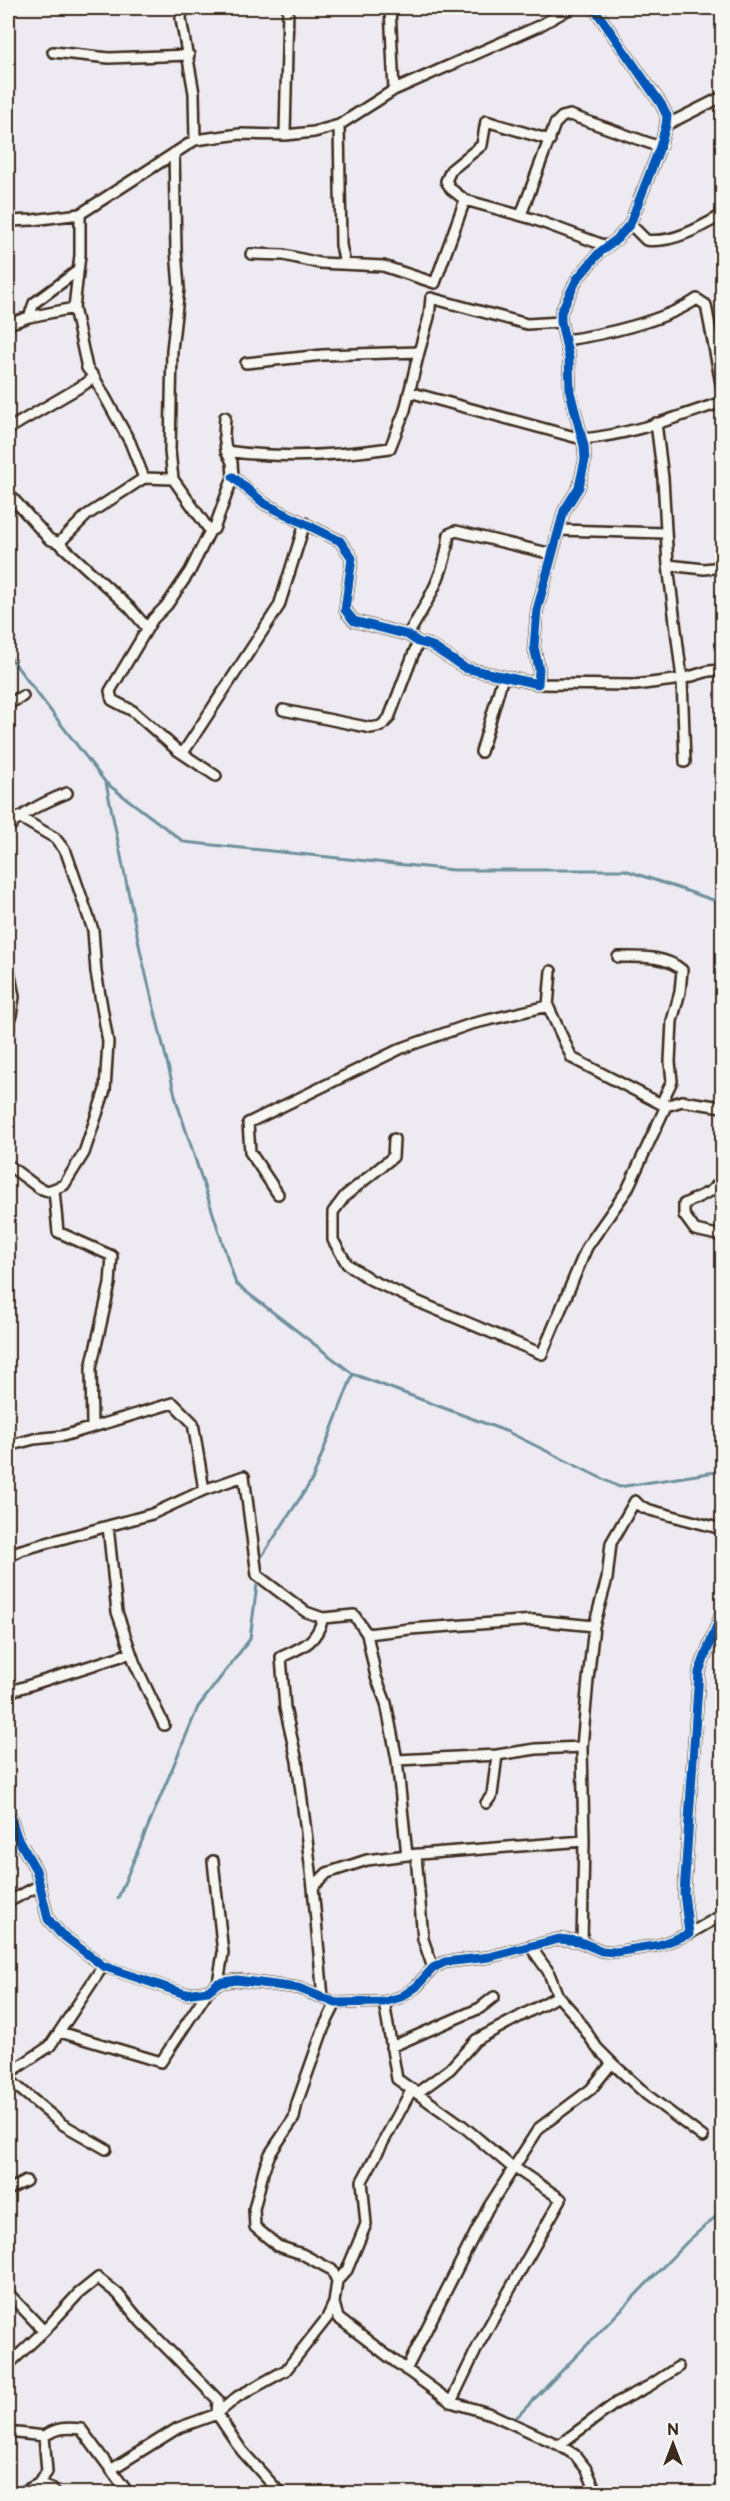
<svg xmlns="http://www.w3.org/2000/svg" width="730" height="2501" font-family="'Balsamiq Sans',sans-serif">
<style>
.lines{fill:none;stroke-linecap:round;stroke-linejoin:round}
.stream{stroke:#6e909d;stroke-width:3}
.street-casing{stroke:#3b2a1e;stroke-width:14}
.street{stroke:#f6f6f2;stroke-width:9}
.cycleway-casing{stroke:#f6f6f2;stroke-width:13}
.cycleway{stroke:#0057b8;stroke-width:9}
</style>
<rect width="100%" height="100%" fill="#edeaf1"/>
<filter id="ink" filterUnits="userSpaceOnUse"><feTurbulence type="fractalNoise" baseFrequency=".0167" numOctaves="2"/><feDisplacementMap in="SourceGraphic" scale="12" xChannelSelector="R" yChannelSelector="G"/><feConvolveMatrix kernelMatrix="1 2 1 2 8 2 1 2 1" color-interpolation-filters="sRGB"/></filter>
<g filter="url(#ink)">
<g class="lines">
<path class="stream" d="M8 655 106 783 184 842 453 870H625L722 903
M106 783 141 954 177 1103 236 1284 353 1374 508 1432 619 1487 722 1471
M259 1564 260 1559 312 1480 353 1374
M118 1898 198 1707 250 1639 258 1577
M513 2421 688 2241 722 2211"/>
<defs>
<path id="street" d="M182 8 181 19 194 93 195 140
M390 8 394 90
M53 52 109 58 189 55
M339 125 341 245 345 264
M666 125 722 97
M285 135 288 8
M174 153 176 250 179 288 172 350 170 451 173 479 210 531
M465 200 451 189 446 181 451 170 482 145 486 121 550 140
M521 215 555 124 562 117 570 115 660 147
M8 221 33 220 80 214 195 140 240 134 285 135 314 132 339 125 394 90 539 26 571 8
M630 224 646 240C672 244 701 227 722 215
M251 254 284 255 319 263 383 266 435 283 465 200 533 219 606 246
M74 308 29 317 34 303 76 272
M8 324 29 317
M565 340C603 335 665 321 697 299L706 305 722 389
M419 352 429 317 431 298 527 324 561 322
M94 377 130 442 144 478 173 479
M409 392 582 439C630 435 677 417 722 402
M656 423 663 478 668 565 704 569 722 567
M8 429 85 384 94 377 87 368 74 308 80 255V214
M226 451C280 459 336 456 390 448L405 410 419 352 323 355 246 363
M233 477 265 504 340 541 352 558 345 610 354 621 408 635 418 642 430 645 465 668 538 684 539 669 534 647 537 610 564 511 579 487 585 460 584 446 570 392 569 358 561 322V312L577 279 600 252 617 239 630 224 660 147 666 125 667 116 661 104 594 8
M8 493 49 539 59 543 87 515 144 478
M559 530 665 533
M59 543 130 608 147 628
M668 565 682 679 685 762
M408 635C428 600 445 575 449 534L456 531 552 554
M538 684 635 685 682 679 709 671 722 670
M8 704 23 696
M283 710 371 728 381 726 389 718 418 642
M481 752 503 677
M183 753 279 606 305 523
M216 776 177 750 133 711 112 700 110 691 153 619 167 605 190 571 210 531 214 529 233 477 232 462 226 451 224 434 225 417
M8 828C25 811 45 802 67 793
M618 957C640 957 665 955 682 970L680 992 672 1021 670 1062 672 1081 661 1104 666 1106 682 1101 722 1107
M8 964 14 997 8 1033
M551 971 548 1006 572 1058 661 1104
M394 1139 393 1157 345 1196 333 1212V1240L347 1264 371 1280 416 1301 542 1354 587 1247 627 1190 666 1106
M8 1165 39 1188 48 1191 64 1185 84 1153 105 1090 108 1042 96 972 93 930 66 852 55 838 19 817
M722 1180 711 1191 684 1204V1215L695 1230 722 1236
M54 1190 58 1232 112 1256 110 1284 91 1368 92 1426
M278 1194 250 1152 248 1123 402 1048 471 1024 548 1006
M8 1446 34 1439 63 1436 173 1403 193 1423 204 1490
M108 1526 152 1514 204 1490 244 1476 257 1575 306 1612 323 1618 354 1615 367 1634 376 1677 386 1703 397 1760 407 1855
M8 1557 21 1550 108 1526 117 1612 135 1664 164 1725
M367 1634 410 1629 534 1620 594 1626
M8 1692 131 1653
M397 1760 497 1755 536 1749 582 1747
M486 1803 492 1795 497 1755
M8 1809 17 1837 36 1870 48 1919 60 1933 103 1966 185 1994 208 1991 218 1983 237 1980 298 1988 336 2003 384 2002 401 1997 416 1987 433 1968 445 1962 489 1957 559 1939 578 1941 602 1951 616 1952 659 1945 689 1934 684 1893 699 1672 722 1612
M416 1855 423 1939 433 1968
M213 1861 223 1953 218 1983
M313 1887 297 1761 285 1708 281 1657C303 1647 316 1643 323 1618
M8 1902 40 1885
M689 1934 722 1915
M582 1943 584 1841 582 1747 588 1680 594 1626 607 1579 611 1543 635 1501 640 1506 650 1510 722 1529
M323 1998 313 1887 327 1873 367 1860 407 1855 584 1841
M384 2002 397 2079 463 2126 514 2169
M336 2003 324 2027 297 2103 294 2118 270 2154 264 2169 254 2209 255 2227 278 2246 302 2254 332 2270 337 2281 334 2303 338 2318 389 2357 451 2402 491 2414 559 2445 575 2455 587 2470 597 2494
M60 2032 161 2062 208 1991
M391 2047 480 2008 494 1997
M612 2063 647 2095 703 2137
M8 2074 50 2046 103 1966
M8 2079 62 2124 106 2149
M417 2093 450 2069 476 2040 558 1996
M8 2190 26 2181
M337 2281 347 2270 366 2224 362 2181 412 2089
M8 2293 44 2331 78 2294 98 2278 118 2294 141 2322 218 2400 217 2414 242 2451 281 2494
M8 2365 44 2331
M406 2370 488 2208 539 2128 591 2089 612 2063 597 2048 575 2015 558 1996 548 1971 530 1946
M451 2402 479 2344 561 2199 515 2168
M8 2432 44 2436
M559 2445 616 2403 649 2386 678 2367
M112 2469 178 2428 217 2414 237 2397 286 2370 327 2318 334 2303
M38 2484 52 2489 54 2494
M19 2494 38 2484 47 2472 44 2436C57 2428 66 2427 81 2429L129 2494"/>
</defs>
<use href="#street" class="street-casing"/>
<use href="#street" class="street"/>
<defs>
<path id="cycleway" d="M233 477 265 504 340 541 352 558 345 610 354 621 408 635 418 642 430 645 465 668 538 684 539 669 534 647 537 610 564 511 579 487 585 460 584 446 570 392 569 358 561 322V312L577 279 600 252 617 239 630 224 660 147 666 125 667 116 661 104 594 8
M8 1809 17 1837 36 1870 48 1919 60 1933 103 1966 185 1994 208 1991 218 1983 237 1980 298 1988 336 2003 384 2002 401 1997 416 1987 433 1968 445 1962 489 1957 559 1939 578 1941 602 1951 616 1952 659 1945 689 1934 684 1893 699 1672 722 1612"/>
</defs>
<use href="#cycleway" class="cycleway-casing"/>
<use href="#cycleway" class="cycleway"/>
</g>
</g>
<rect width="730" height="2501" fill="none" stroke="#f6f6f2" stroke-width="30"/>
<rect x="15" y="15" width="700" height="2471" fill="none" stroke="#3b2a1e" stroke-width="2" filter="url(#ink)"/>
<g transform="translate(673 2444)" stroke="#f6f6f2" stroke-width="4.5" paint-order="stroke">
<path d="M0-4.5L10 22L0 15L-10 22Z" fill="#3b2a1e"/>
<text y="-9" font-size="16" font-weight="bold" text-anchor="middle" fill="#3b2a1e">N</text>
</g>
</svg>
